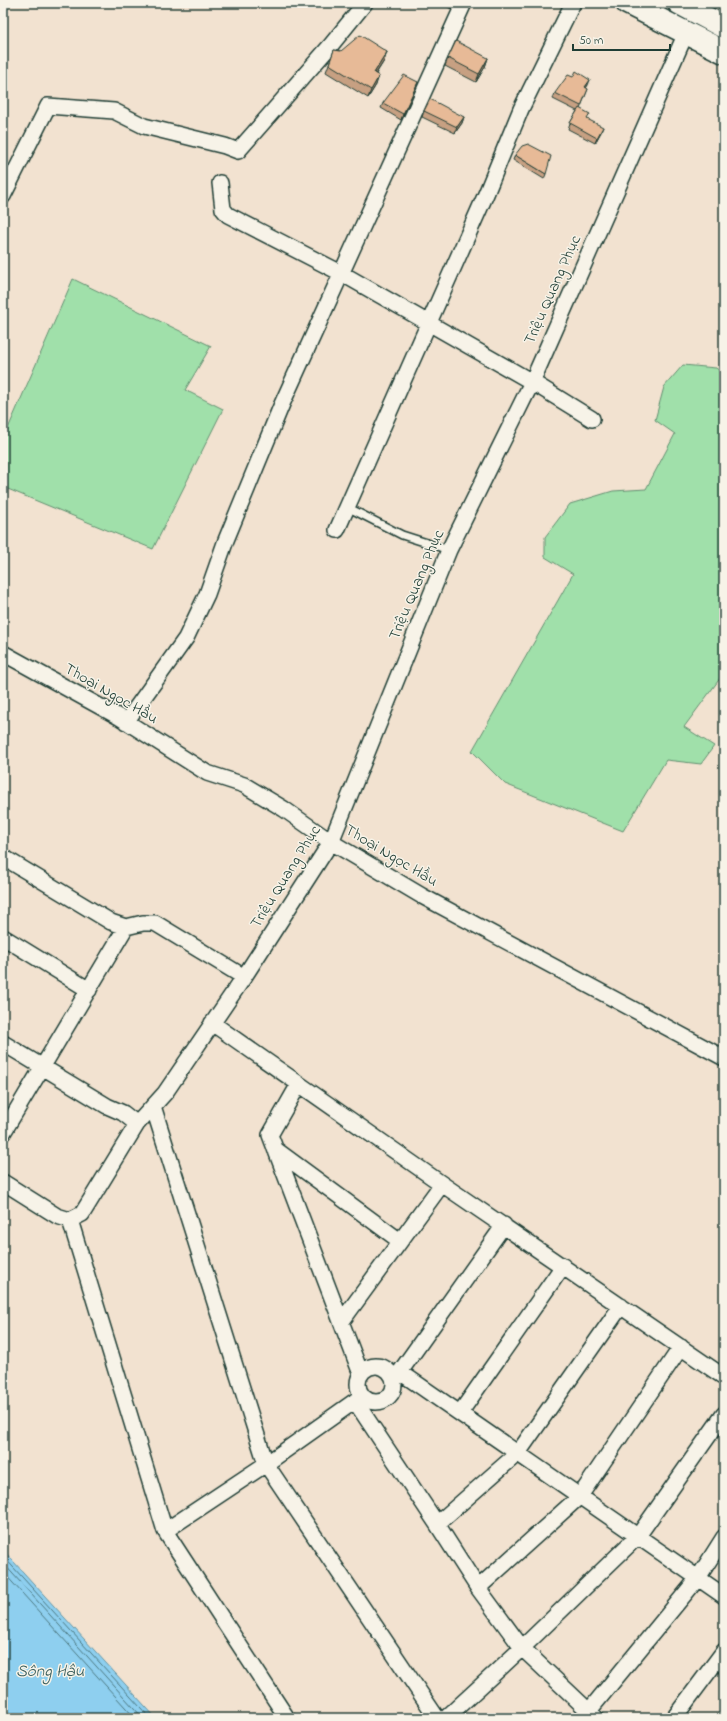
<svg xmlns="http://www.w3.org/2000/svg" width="727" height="1721" font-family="'Indie Flower',sans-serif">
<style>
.green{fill:#a0e0aa;stroke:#608e6f}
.water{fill:#8ecfef;stroke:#6295a4}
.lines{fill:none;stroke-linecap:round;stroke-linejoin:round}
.shore{stroke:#4b777f;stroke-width:1}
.service-casing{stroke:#1f3d34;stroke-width:10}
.minor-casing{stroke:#1f3d34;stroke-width:18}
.trunk-casing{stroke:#1f3d34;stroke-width:25}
.service{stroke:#f7f3e8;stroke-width:7}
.minor{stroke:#f7f3e8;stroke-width:15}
.trunk{stroke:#f7f3e8;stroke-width:22}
.wall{fill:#c7a082;stroke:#1f3d34}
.shaded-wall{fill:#a2826a;stroke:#1f3d34}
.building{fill:#e7ba97;stroke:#1f3d34}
.labels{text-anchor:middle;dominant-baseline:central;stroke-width:3;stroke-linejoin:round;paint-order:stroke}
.street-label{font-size:16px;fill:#1f3d34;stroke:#f7f3e8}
.water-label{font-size:17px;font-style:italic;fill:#355a59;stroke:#f7f3e8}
</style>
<rect width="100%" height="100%" fill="#f2e2d0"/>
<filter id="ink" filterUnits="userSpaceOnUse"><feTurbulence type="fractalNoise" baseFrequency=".025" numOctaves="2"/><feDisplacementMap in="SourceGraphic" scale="8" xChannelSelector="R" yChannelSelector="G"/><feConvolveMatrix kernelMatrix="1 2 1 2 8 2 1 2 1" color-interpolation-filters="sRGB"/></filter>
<g filter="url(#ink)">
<path class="green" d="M73 279 211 346 185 390 223 409 153 549 3 487V440Z
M683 365 716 368 724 374V673L684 727 714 746 701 764 666 760 623 831 505 784 472 751 573 574 545 557V537L570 504 613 491 646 489 675 434 655 420 664 387Z"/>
<path class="water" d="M3 1550 156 1718H3Z"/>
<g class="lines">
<path class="shore" d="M3 1556 150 1718
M3 1563 143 1718
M3 1572 135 1718"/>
<defs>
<path id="service" d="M347 507 402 535 449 550"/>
<path id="minor" d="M220 183 223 209 228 215 341 273 532 382 592 419
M3 196 48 106 114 111 144 126 225 146 238 151 331 45 365 3
M337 530 486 194 521 109 573 3
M3 653 119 717 207 773 244 785 284 809 331 842 422 896 724 1058
M126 722 186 638 207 594 226 540 282 404 464 3
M3 857 111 922 126 927 143 923H155L244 977
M3 937 89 990
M212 1023 442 1184 724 1377
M3 1043 107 1106 123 1113 137 1124
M299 1084 270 1135 361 1374
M153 1106 266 1464 437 1718
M3 1133 126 927
M275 1149 400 1241
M3 1182 57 1216 70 1220 82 1214 137 1124 165 1093 244 977 331 842 449 550 532 382 686 33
M70 1220 165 1531
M342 1321 442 1184
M358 1384a18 18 0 1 1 36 0a18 18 0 1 1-36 0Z
M400 1372 724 1596
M395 1379 504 1225
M355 1401 437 1524 478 1588 522 1648 596 1718
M460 1413 563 1266
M437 1524 518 1453 621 1306
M478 1588 580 1496 681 1347
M588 1712 698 1578 724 1537
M287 1718 165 1531 266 1464 362 1396
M446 1718 522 1648 638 1536 724 1414
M674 1718 724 1651"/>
<path id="trunk" d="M627 3 724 52
M679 3 724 27"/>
</defs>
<use href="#service" class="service-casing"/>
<use href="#minor" class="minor-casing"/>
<use href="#trunk" class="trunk-casing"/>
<use href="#service" class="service"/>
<use href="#minor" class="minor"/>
<use href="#trunk" class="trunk"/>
</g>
<path class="wall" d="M442 3H455L451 9Z
M334 50 341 51 387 52 384 61 376 74V85L368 98 326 72Z
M448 58H488L485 67 476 82 445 66Z
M418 82 401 120 381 108 383 103Z
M588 85 586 88 588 89 580 109 588 120 601 132 595 143 568 129 570 123 577 111 553 99 555 93Z
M424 111 464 117 462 123 455 133 422 117Z
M515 155 546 174 544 179 513 160Z"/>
<path class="shaded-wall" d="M387 52 384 61 371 81 374 73Z
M488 58 485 67 476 82 479 74Z
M379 76 376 85 368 98 371 90Z
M590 80 588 85 583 92 585 87Z
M418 82 416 88 401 120 403 114Z
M464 117 462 123 455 133 457 127Z
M603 127 601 132 595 143 597 138Z"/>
<path class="building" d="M360 35 387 52 374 73 379 76 371 90 329 64 334 50 341 51Z
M456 41 488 58 479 74 448 58Z
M576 71 590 80 585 87 588 89 581 106 555 93 568 75 573 77Z
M404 75 418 82 403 114 383 103Z
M430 99 464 117 457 127 424 111Z
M579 108 590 114 587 119 603 127 597 138 570 123Z
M528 144 551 156 546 174 515 155 522 146Z"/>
</g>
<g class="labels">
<g class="street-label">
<text transform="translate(553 290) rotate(-66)">Triệu Quang Phục</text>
<text transform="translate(417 585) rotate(-67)">Triệu Quang Phục</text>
<text transform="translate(111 694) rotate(30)">Thoại Ngọc Hầu</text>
<text transform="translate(391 856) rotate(31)">Thoại Ngọc Hầu</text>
<text transform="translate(286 877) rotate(-58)">Triệu Quang Phục</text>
</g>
<g class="water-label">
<text x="50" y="1671">Sông Hậu</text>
</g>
</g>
<rect width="727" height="1721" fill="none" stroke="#f7f3e8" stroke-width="16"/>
<rect x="8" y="8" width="711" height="1705" fill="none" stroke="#1f3d34" stroke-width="1.5" filter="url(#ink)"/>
<path d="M573 44v6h97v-6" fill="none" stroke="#1f3d34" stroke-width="2"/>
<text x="579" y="44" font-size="12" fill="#1f3d34" stroke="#f7f3e8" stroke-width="3" paint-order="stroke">50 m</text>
</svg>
